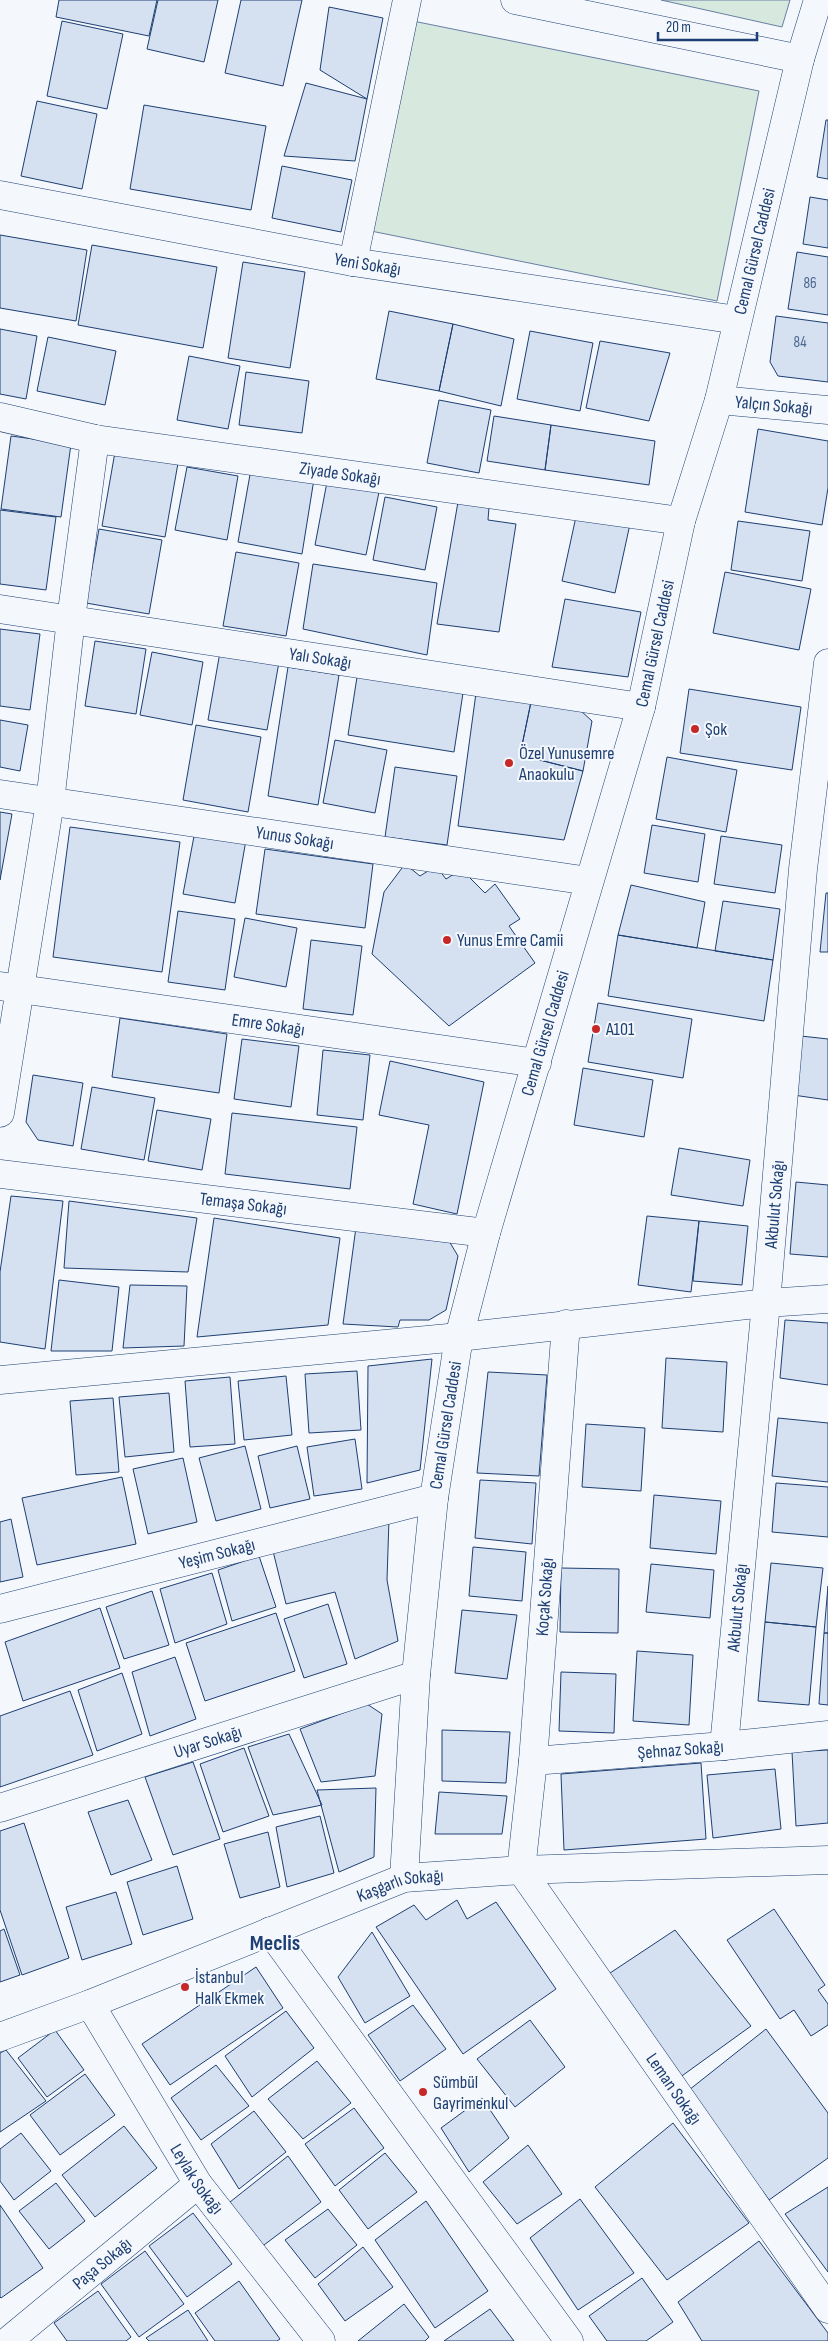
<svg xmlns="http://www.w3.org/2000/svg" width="828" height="2341" font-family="'Sofia Sans Condensed',sans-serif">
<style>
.green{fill:#d7e8df;stroke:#687fa3}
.building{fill:#d5e0f0;stroke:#1d3f73}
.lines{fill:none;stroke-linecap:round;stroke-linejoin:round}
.minor-casing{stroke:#1d3f73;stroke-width:29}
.tertiary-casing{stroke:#1d3f73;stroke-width:29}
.minor{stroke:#f4f7fb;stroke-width:28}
.tertiary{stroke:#f4f7fb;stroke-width:28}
.poi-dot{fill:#c62828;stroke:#f4f7fb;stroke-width:2}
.labels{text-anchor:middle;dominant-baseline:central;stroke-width:4;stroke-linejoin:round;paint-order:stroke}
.number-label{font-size:15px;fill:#4b6792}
.street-label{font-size:18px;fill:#1d3f73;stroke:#f4f7fb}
.poi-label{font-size:18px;fill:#1d3f73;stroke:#f4f7fb;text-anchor:start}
.district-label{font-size:22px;font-weight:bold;fill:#1d3f73;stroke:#f4f7fb}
</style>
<rect width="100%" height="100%" fill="#f4f7fb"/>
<path class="green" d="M661 0H790L782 27Z
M408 20 759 91 717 301 366 230Z"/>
<path class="building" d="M59 0H157L149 36 56 17Z
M158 0H218L204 62 147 49Z
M241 0H302L283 86 225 73Z
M329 7 383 18 367 99 320 70Z
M62 21 123 34 107 109 47 96Z
M306 83 367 99 355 161 284 156Z
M37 101 97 114 82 189 21 176Z
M144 105 266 126 251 210 130 189Z
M826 120H828V179L817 177Z
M282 166 352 180 341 232 272 218Z
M810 197 828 200V248L803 244Z
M0 235 87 250 76 321 0 308Z
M92 245 217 267 203 348 78 325Z
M797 252 828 257V315L788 309Z
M243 262 305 272 290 368 228 358Z
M389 311 453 324 439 391 376 379Z
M776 316 828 323V382L778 376 770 362Z
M453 324 514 339 501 406 439 391Z
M0 329 37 336 26 399 0 394Z
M530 331 593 343 580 411 517 399Z
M48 337 116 351 105 405 37 391Z
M600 341 670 353 649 421 586 408Z
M189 356 240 366 228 429 177 420Z
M246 372 309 381 302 433 239 425Z
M439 400 491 410 479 473 427 463Z
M494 416 551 425 545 470 487 461Z
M551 425 655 441 649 485 545 470Z
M758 429 828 441V488L822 525 745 512Z
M11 436 71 444 61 517 1 509Z
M115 452 178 463 165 537 102 526Z
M187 467 238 476 227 540 175 530Z
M251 469 314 479 302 554 238 542Z
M327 482 379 492 366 555 315 545Z
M385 497 437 507 425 570 373 560Z
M458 502 489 507 488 520 516 524 499 632 437 624Z
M0 510 56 517 46 590 0 584Z
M577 512 630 524 615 593 562 581Z
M738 521 810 531 802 581 731 570Z
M99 529 162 540 149 614 86 603Z
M236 552 299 563 286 636 223 626Z
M313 564 437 583 427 655 303 629Z
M725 572 811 589 799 650 713 633Z
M565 599 641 612 628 677 552 667Z
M0 629 40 634 30 710 0 706Z
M95 641 146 649 136 714 85 706Z
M152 652 203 662 192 725 140 715Z
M220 652 279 662 267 730 208 720Z
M288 667 339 675 318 805 268 796Z
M357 677 463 693 454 752 348 735Z
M689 689 801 707 792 770 680 753Z
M476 693 531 702 520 755 583 771 564 840 458 826Z
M531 702 580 710 592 721 583 771 520 755Z
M0 720 28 725 20 771 0 767Z
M196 725 261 737 248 812 183 800Z
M335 740 387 750 375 813 323 803Z
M667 757 737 770 726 832 656 819Z
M395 767 457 776 447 845 385 837Z
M0 812 12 814 0 880Z
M652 825 705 834 698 882 644 873Z
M70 827 180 842 162 972 53 957Z
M195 831 246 840 235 903 183 894Z
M721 836 782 845 775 893 714 884Z
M265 849 373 864 365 928 256 914Z
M405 864 420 876 436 866 446 879 454 874 468 876 485 893 495 884 520 919 509 926 535 963 449 1026 372 954 384 892Z
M631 885 705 902 697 948 618 935Z
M826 893H828V952H820Z
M723 901 780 909 773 960 715 951Z
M178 911 235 919 225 990 168 982Z
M245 918 297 928 286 987 234 977Z
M618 935 773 960 764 1021 608 996Z
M311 940 362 946 353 1015 303 1009Z
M598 1003 692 1019 683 1078 588 1062Z
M120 1018 227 1034 219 1093 112 1077Z
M801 1036 828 1039V1100L793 1095Z
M242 1039 299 1046 291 1107 234 1099Z
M323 1050 370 1055 363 1120 317 1115Z
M390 1061 484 1082 457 1214 413 1204 429 1125 379 1115Z
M583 1068 653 1080 644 1137 574 1125Z
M33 1075 83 1083 73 1146 38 1140 26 1122Z
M92 1087 155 1098 144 1160 81 1149Z
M157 1110 211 1119 202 1170 148 1161Z
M232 1113 357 1127 350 1189 225 1174Z
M679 1148 750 1160 743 1206 671 1195Z
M796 1182 828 1185V1257L790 1254Z
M11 1196 63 1201 45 1349 0 1342V1272Z
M69 1201 197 1218 188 1272 64 1268Z
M647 1216 699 1221 691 1292 638 1285Z
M214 1218 340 1238 328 1325 197 1337Z
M699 1221 748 1226 742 1285 693 1281Z
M356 1227 449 1241 458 1256 446 1310 429 1320H400L398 1327 343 1324Z
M59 1280 119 1287 112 1351H51Z
M130 1285 187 1286 184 1346 123 1348Z
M785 1320 828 1323V1385L780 1378Z
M666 1358 727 1362 723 1432 662 1428Z
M432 1359 420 1470 367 1483 368 1366Z
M357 1371 361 1430 309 1433 305 1374Z
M488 1372 547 1375 539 1476 477 1473Z
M286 1376 292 1435 244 1440 238 1381Z
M230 1377 235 1444 190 1447 185 1381Z
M169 1393 174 1452 125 1457 119 1397Z
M113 1398 119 1472 76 1475 70 1401Z
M778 1418 828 1423V1482L772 1476Z
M586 1424 645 1428 641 1491 582 1487Z
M355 1439 362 1489 314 1496 307 1447Z
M245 1446 261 1509 216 1521 199 1458Z
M297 1446 310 1499 270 1508 258 1456Z
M183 1458 197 1522 148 1534 133 1469Z
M122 1477 136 1544 37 1565 22 1498Z
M480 1480 536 1483 532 1544 475 1538Z
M776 1483 828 1487V1537L772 1532Z
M654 1495 721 1501 716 1554 650 1548Z
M11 1519 23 1577 0 1582V1522Z
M389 1519 387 1580 398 1641 355 1659 335 1592 286 1604 273 1551Z
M473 1547 526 1552 522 1601 469 1596Z
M259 1556 276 1607 232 1621 218 1570Z
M771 1563 823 1568 816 1627 765 1622Z
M651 1564 714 1570 710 1618 646 1612Z
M561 1568 619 1569 618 1633 560 1632Z
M212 1573 227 1624 175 1643 160 1589Z
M828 1586V1633H824Z
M152 1591 169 1645 124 1659 106 1607Z
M328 1604 347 1664 304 1678 284 1619Z
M100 1608 120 1668 23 1701 5 1642Z
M462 1610 517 1615 507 1679 455 1673Z
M276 1613 295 1671 205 1701 186 1643Z
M765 1622 816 1627 809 1705 758 1701Z
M824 1633H828V1705L819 1704Z
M637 1651 693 1655 689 1725 633 1721Z
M175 1657 196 1719 150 1736 132 1672Z
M561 1672 616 1674 614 1733 559 1731Z
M122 1673 142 1734 97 1751 78 1690Z
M70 1691 93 1755 0 1787V1716Z
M367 1704 382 1714 375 1776 321 1782 300 1729Z
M442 1730 510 1732 506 1783 442 1781Z
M289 1734 322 1805 273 1815 248 1747Z
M244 1748 269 1816 223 1832 200 1764Z
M828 1750V1823L796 1826 792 1752Z
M193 1762 220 1839 173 1855 145 1777Z
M701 1763 706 1839 564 1850 561 1774Z
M775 1769 781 1829 713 1838 707 1775Z
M376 1788 374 1857 339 1872 317 1790Z
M439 1792 507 1796 502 1834H435Z
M128 1800 152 1860 111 1875 88 1812Z
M320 1816 334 1873 287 1887 276 1827Z
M24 1823 69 1958 22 1975 0 1910V1831Z
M268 1832 280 1887 240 1898 224 1844Z
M177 1866 193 1919 143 1935 127 1882Z
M116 1892 132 1944 82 1960 66 1907Z
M457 1900 467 1919 496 1902 556 1989 463 2054 376 1927 414 1905 426 1920Z
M774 1909 825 1985 818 1990 828 2004V2025L811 2036 794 2010 780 2019 727 1940Z
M4 1929 20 1975 0 1982V1931Z
M675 1930 751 2026 679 2078 604 1977Z
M372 1932 410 1996 365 2023 338 1977Z
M256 1967 283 2008 170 2085 142 2044Z
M413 2005 446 2049 400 2081 368 2035Z
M286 2011 314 2048 252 2097 225 2056Z
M530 2020 565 2067 515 2107 477 2059Z
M766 2029 828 2113V2158L769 2200 689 2090Z
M55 2030 84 2070 47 2097 18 2058Z
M6 2050 46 2101 0 2132V2053Z
M317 2061 351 2103 303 2139 268 2099Z
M216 2065 249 2106 201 2140 171 2098Z
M85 2074 115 2115 60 2155 30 2115Z
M482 2098 509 2138 469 2172 441 2128Z
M354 2108 384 2148 335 2186 305 2144Z
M254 2111 286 2152 239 2189 211 2144Z
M673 2123 749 2223 667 2280 595 2187Z
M124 2126 157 2168 95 2217 62 2175Z
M21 2133 51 2171 14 2200 0 2181V2149Z
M528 2145 562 2194 517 2224 483 2182Z
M385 2153 417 2192 368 2229 339 2190Z
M288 2156 321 2202 260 2248 230 2202Z
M56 2183 85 2221 49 2249 19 2211Z
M828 2187V2272L785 2214Z
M580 2199 634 2273 578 2310 530 2238Z
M426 2201 488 2291 435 2328 375 2240Z
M0 2205 43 2268 1 2298 0 2297Z
M328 2209 357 2245 315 2278 285 2240Z
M193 2213 232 2264 187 2297 149 2246Z
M759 2241 828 2333V2341H702L678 2302Z
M363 2247 393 2287 345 2321 318 2284Z
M145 2251 184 2304 139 2337 101 2284Z
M642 2278 673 2322 646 2341H607L589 2316Z
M239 2281 280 2339 277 2341H215L195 2313Z
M98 2291 131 2337 126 2341H67L54 2323Z
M404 2304 429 2337 425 2341H358Z
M490 2309 514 2341H444Z
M188 2310 208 2341H149L146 2338Z"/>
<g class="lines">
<defs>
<g id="minor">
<path d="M515 0 800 59"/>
<path id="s1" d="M0 195 353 262 737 320"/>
<path d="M353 262 407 0"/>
<path id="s2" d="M719 400 828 410"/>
<path id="s3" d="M0 417 95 439 681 521"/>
<path id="s4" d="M0 609 641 707"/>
<path id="s5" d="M0 794 589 881"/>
<path id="s6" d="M0 986 537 1063"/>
<path d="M0 1113 50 802 71 619 95 439"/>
<path id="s7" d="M0 1174 486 1233"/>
<path id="s8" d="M566 1324 533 1761 521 1870 828 2309"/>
<path d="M0 1380 459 1337 766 1303 828 1299"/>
<path id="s9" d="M0 1609 434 1498"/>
<path id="s10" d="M724 1746 766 1303 803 869 828 663"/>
<path id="s11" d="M533 1761 724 1746 828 1735"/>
<path id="s12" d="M0 1808 416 1675"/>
<path d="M270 1931 569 2341"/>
<path id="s13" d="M90 2004 198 2184 321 2341"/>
<path id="s14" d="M8 2341 198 2184"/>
</g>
<g id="tertiary">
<path id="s15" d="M404 1878 416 1675 434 1498 459 1337 486 1233 641 707 681 521 719 400 800 59 818 0"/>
<path id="s16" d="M0 2037 90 2004 404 1878 521 1870 828 1860"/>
</g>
</defs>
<use href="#minor" class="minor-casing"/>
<use href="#tertiary" class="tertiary-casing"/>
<use href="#minor" class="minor"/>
<use href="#tertiary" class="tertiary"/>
</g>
<g class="poi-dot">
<circle cx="695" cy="729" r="5"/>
<circle cx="509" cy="763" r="5"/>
<circle cx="447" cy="940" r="5"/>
<circle cx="596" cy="1029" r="5"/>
<circle cx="185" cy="1987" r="5"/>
<circle cx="423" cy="2092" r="5"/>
</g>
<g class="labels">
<g class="number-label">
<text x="810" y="283">86</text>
<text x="800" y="342">84</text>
</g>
<g class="street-label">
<text stroke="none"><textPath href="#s15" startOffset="1670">Cemal Gürsel Caddesi</textPath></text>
<text stroke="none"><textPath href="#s1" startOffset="374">Yeni Sokağı</textPath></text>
<text stroke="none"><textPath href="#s2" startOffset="55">Yalçın Sokağı</textPath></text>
<text stroke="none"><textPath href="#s3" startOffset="345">Ziyade Sokağı</textPath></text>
<text stroke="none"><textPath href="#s15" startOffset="1265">Cemal Gürsel Caddesi</textPath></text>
<text stroke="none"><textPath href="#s4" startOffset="324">Yalı Sokağı</textPath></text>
<text stroke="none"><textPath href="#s5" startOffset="298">Yunus Sokağı</textPath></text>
<text stroke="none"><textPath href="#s6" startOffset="271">Emre Sokağı</textPath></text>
<text stroke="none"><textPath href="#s15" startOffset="860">Cemal Gürsel Caddesi</textPath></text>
<text stroke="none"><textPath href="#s7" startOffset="245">Temaşa Sokağı</textPath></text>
<text stroke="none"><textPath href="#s10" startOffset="544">Akbulut Sokağı</textPath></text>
<text stroke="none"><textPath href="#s15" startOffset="455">Cemal Gürsel Caddesi</textPath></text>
<text stroke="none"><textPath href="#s9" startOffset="224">Yeşim Sokağı</textPath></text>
<text transform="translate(545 1597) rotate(-86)">Koçak Sokağı</text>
<text stroke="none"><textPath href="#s10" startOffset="139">Akbulut Sokağı</textPath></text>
<text stroke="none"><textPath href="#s12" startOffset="218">Uyar Sokağı</textPath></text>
<text stroke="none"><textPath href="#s11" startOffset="148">Şehnaz Sokağı</textPath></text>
<text stroke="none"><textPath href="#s16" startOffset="429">Kaşgarlı Sokağı</textPath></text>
<text stroke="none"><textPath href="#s8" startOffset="815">Leman Sokağı</textPath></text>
<text stroke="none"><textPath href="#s13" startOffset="205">Leylak Sokağı</textPath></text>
<text stroke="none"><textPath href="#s14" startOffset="122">Paşa Sokağı</textPath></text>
</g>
<g class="poi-label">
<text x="705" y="729">Şok</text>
<text x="519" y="753">Özel Yunusemre<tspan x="519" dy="21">Anaokulu</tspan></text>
<text x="457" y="940">Yunus Emre Camii</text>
<text x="606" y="1029">A101</text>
<text x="195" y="1977">İstanbul<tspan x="195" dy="21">Halk Ekmek</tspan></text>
<text x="433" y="2082">Sümbül<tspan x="433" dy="21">Gayrimenkul</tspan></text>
</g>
<g class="district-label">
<text x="275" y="1943">Meclis</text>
</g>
</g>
<path d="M658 32v8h99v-8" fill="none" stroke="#1d3f73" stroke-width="2.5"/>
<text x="666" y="32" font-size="15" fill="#1d3f73" stroke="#f4f7fb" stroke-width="4" paint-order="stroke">20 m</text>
</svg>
